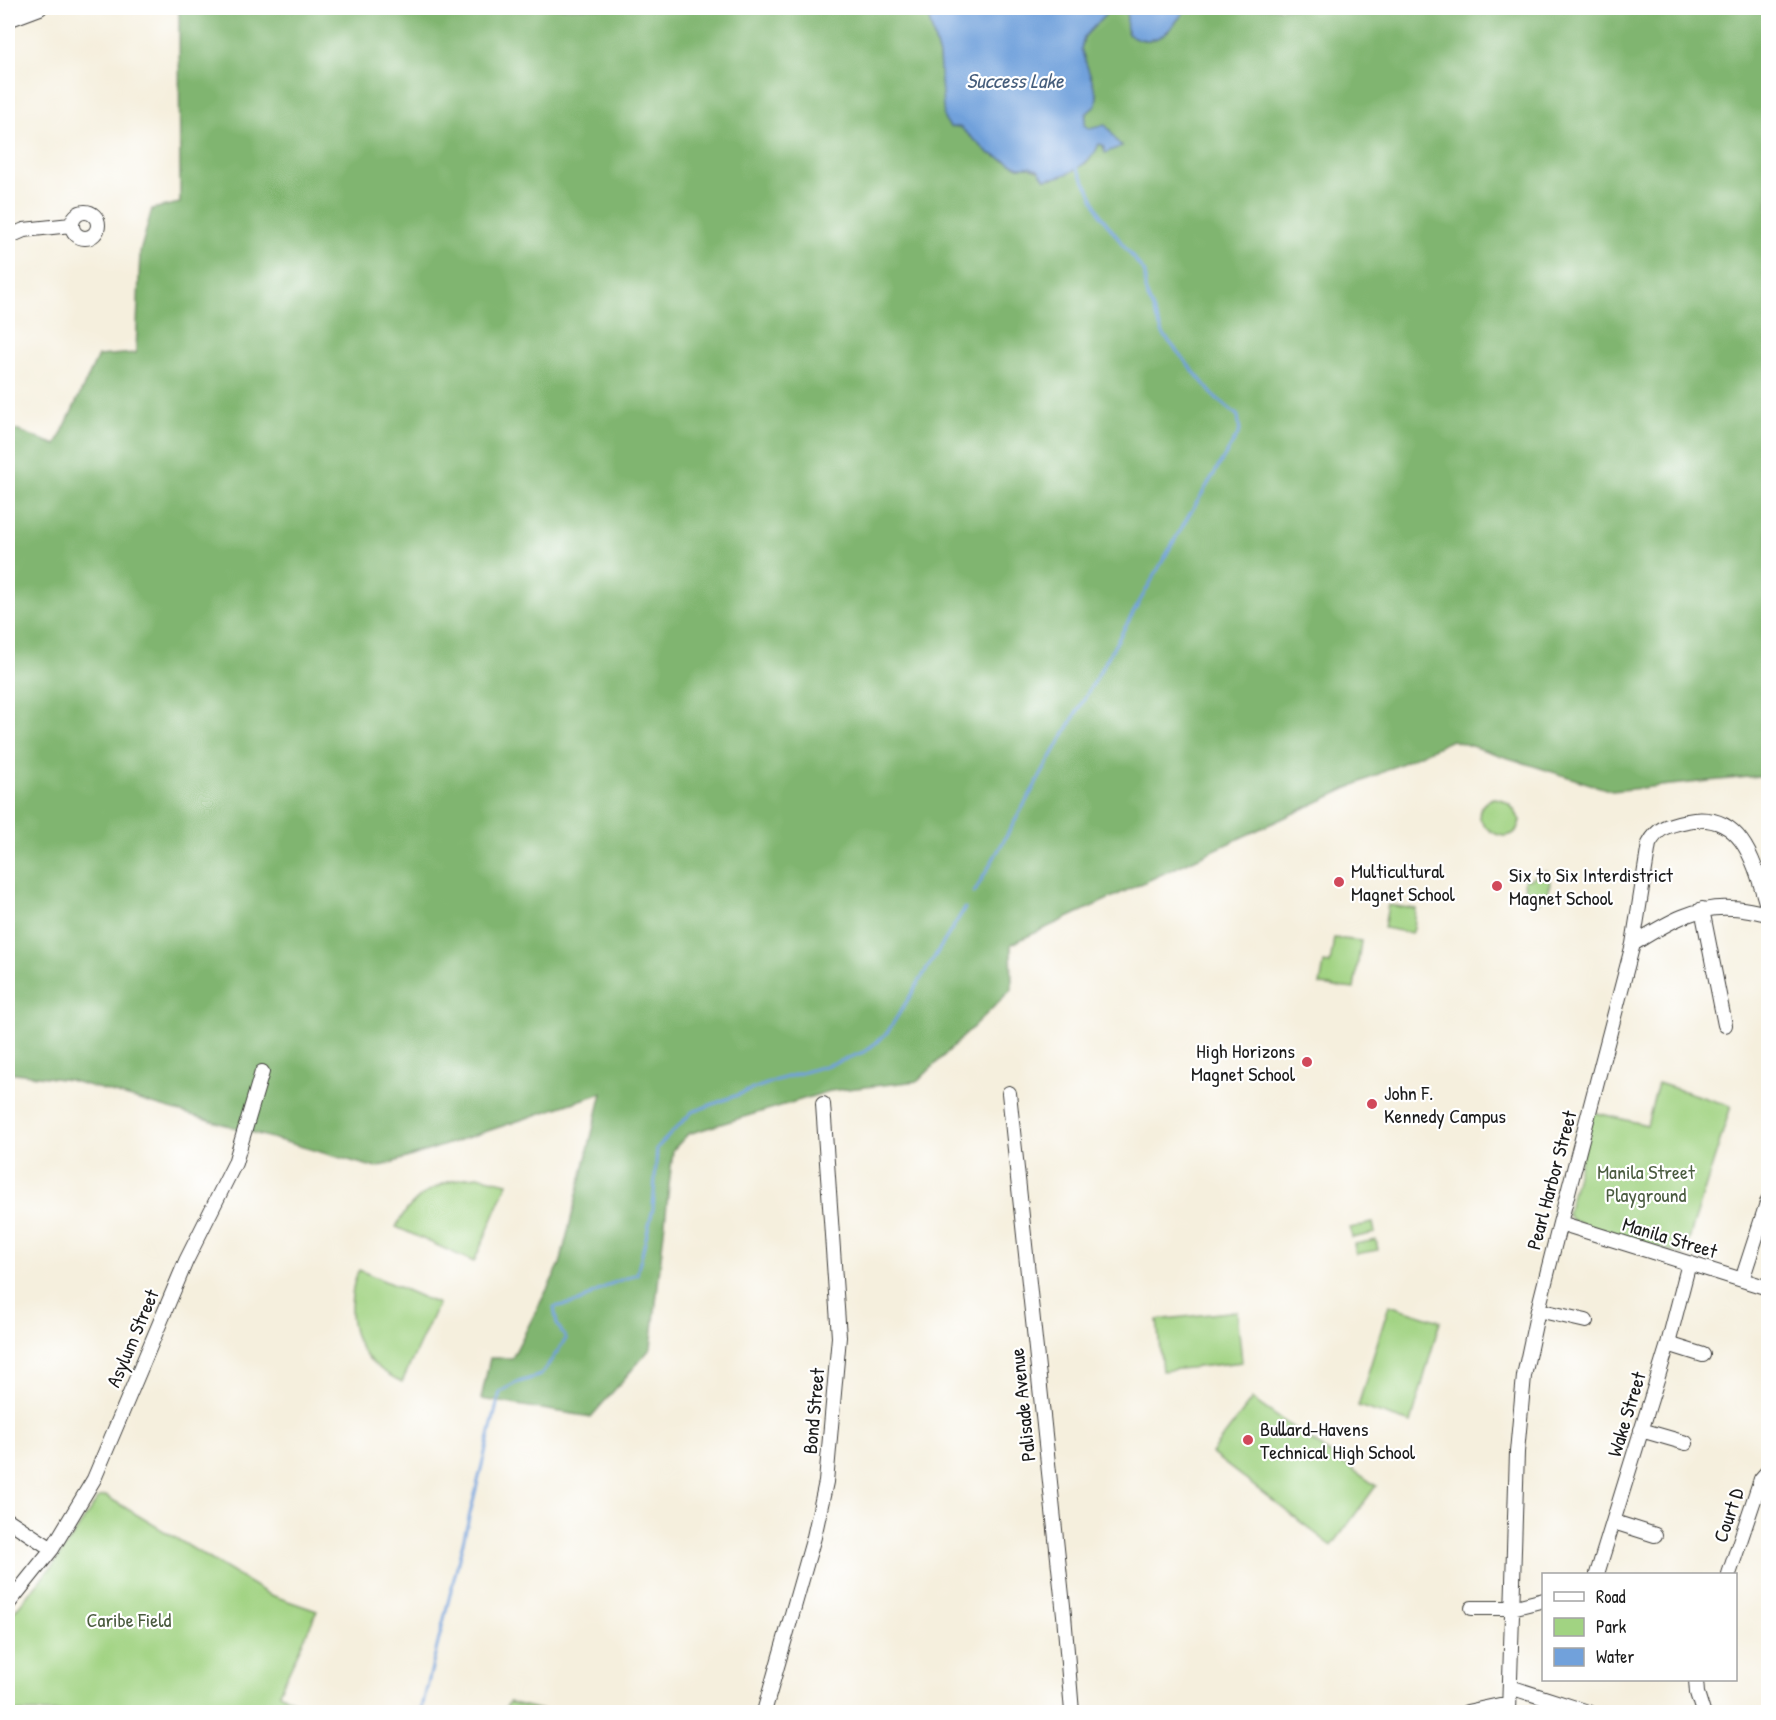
<svg xmlns="http://www.w3.org/2000/svg" width="1776" height="1720" font-family="'Patrick Hand',sans-serif">
<style>
.green{fill:#a1d382;stroke:#5e784f;stroke-width:1.5}
.forest{fill:#80b570;stroke:#4e6846;stroke-width:1.5}
.water{fill:#71a1db;stroke:#465e7c;stroke-width:1.5}
.lines{fill:none;stroke-linecap:round;stroke-linejoin:round}
.stream{stroke:#71a1db;stroke-width:3}
.minor-casing{stroke:#3d3c39;stroke-width:16}
.minor{stroke:#fff;stroke-width:14}
.poi-dot{fill:#d1495b;stroke:#fff;stroke-width:2}
.labels{text-anchor:middle;dominant-baseline:central;stroke-width:4.5;stroke-linejoin:round;paint-order:stroke}
.poi-label{font-size:20px;fill:#1c1c1c;stroke:#fff;text-anchor:start}
.park-label{font-size:20px;fill:#4b5c40;stroke:#fff}
.street-label{font-size:20px;fill:#1c1c1c;stroke:#fff}
.water-label{font-size:21px;font-style:italic;fill:#465e7c;stroke:#fff}
</style>
<rect width="100%" height="100%" fill="#fff"/>
<filter id="ink" filterUnits="userSpaceOnUse"><feTurbulence type="fractalNoise" baseFrequency=".0167" numOctaves="2"/><feDisplacementMap in="SourceGraphic" scale="12" xChannelSelector="R" yChannelSelector="G"/><feConvolveMatrix kernelMatrix="1 2 1 2 8 2 1 2 1" color-interpolation-filters="sRGB"/></filter>
<filter id="wash" filterUnits="userSpaceOnUse"><feTurbulence type="fractalNoise" baseFrequency=".008" numOctaves="4" result="noise"/><feDisplacementMap in="SourceGraphic" scale="24" xChannelSelector="R" yChannelSelector="G"/><feGaussianBlur stdDeviation="1.35" result="paint"/><feColorMatrix in="noise" values="0 0 0 0 0 0 0 0 0 0 0 0 0 0 0 0 0 1.4 0 .05"/><feComposite in="paint" operator="in"/></filter>
<g filter="url(#wash)">
<rect width="100%" height="100%" fill="#f5efdd"/>
<path class="green" d="M1493 798C1508 798 1514 809 1520 820 1516 859 1452 816 1493 798Z
M1546 871C1553 883 1550 897 1537 903 1529 899 1522 888 1525 878L1528 880Z
M1388 905 1416 909 1414 929 1411 933 1384 928Z
M1334 938 1361 941 1354 989 1320 985 1324 963 1330 964Z
M1658 1083 1731 1106 1684 1255 1573 1221 1567 1214 1593 1112 1647 1125Z
M477 1176 508 1183 474 1262 396 1227C413 1194 441 1180 477 1176Z
M1373 1223 1375 1233 1352 1238 1350 1228Z
M1376 1240 1378 1250 1356 1254 1354 1244Z
M359 1270 438 1304 402 1382C369 1366 350 1345 351 1306 352 1294 353 1281 359 1270Z
M1389 1305 1440 1321 1411 1423 1358 1406Z
M1237 1311 1242 1362 1162 1371 1157 1320Z
M1252 1399 1376 1486 1332 1546 1211 1453Z
M106 1496 268 1594 317 1611 279 1693 313 1712H8V1619L56 1561 99 1497Z
M509 1702 548 1712H503Z"/>
<path class="forest" d="M179 8H928L930 23 939 56 944 112 989 153 1019 167H1030L1054 178 1088 162 1099 144 1103 145 1105 152 1121 145 1113 140 1110 130 1099 128 1090 129 1084 125 1086 114 1096 105 1097 95 1081 49 1084 37 1111 9 1127 8C1130 15 1124 23 1128 34 1158 51 1170 29 1187 8H1768V775L1612 791 1452 740 1011 944 1012 989 918 1081 830 1091 688 1134 673 1150 651 1348 591 1417 481 1399 490 1358H512L560 1264 602 1093 376 1168 69 1080 8 1072V427L56 445 98 356 136 353 140 252 152 209 180 203Z"/>
<path class="water" d="M928 8H1117L1111 9 1084 37 1081 49 1097 95 1096 105 1086 114 1084 125 1090 129 1105 125C1114 132 1111 138 1122 146L1105 153 1103 145 1099 144C1092 164 1065 178 1045 179L1038 170 1030 167H1019L989 153 960 127H950L944 119 939 56 930 23Z
M1127 8H1187C1170 29 1158 51 1128 34 1124 23 1129 15 1127 8Z"/>
<g class="lines">
<path class="stream" d="M974 893 1182 527 1240 431 1238 416 1213 395 1163 334 1145 290V273L1101 216 1088 187 1075 165
M421 1712 500 1392 516 1383 541 1375 566 1339 557 1324 554 1307 579 1302 608 1285 637 1274 653 1209 657 1148 692 1112 777 1080 838 1062 866 1051 887 1033 965 908"/>
</g>
</g>
<g filter="url(#ink)">
<g class="lines">
<defs>
<path id="minor" d="M8 20 40 8
M72 225a13 13 0 1 1 26 0a13 13 0 1 1-26 0Z
M8 237 24 230 71 225
M1702 909 1725 1025
M1633 944C1664 925 1694 905 1732 908 1744 908 1757 912 1768 914
M1009 1093 1064 1615 1072 1712
M1560 1223 1768 1288
M1742 1280 1768 1200
M1538 1310 1586 1321
M1668 1344 1703 1355
M1641 1430 1686 1443
M8 1520 52 1549
M1614 1522 1655 1535
M1597 1574 1668 1344 1689 1263
M1729 1574 1761 1479 1768 1471
M8 1604 52 1549 94 1479 186 1261 235 1163 262 1072
M1472 1608H1512L1544 1600
M1696 1680 1697 1693 1703 1712
M1510 1687 1588 1712
M764 1712 814 1537 826 1482 839 1337 823 1104
M1467 1712 1509 1703
M1509 1712 1517 1452 1524 1376 1538 1310 1560 1223 1633 944 1649 844C1658 827 1668 825 1687 821 1744 810 1755 866 1768 909"/>
</defs>
<use href="#minor" class="minor-casing"/>
<use href="#minor" class="minor"/>
</g>
</g>
<g class="poi-dot">
<circle cx="1339" cy="882" r="6"/>
<circle cx="1497" cy="886" r="6"/>
<circle cx="1307" cy="1062" r="6"/>
<circle cx="1372" cy="1104" r="6"/>
<circle cx="1248" cy="1440" r="6"/>
</g>
<g class="labels">
<g class="poi-label">
<text x="1351" y="870">Multicultural<tspan x="1351" dy="23">Magnet School</tspan></text>
<text x="1509" y="874">Six to Six Interdistrict<tspan x="1509" dy="23">Magnet School</tspan></text>
<text x="1295" y="1050" text-anchor="end">High Horizons<tspan x="1295" dy="23">Magnet School</tspan></text>
<text x="1384" y="1092">John F.<tspan x="1384" dy="23">Kennedy Campus</tspan></text>
<text x="1260" y="1428">Bullard–Havens<tspan x="1260" dy="23">Technical High School</tspan></text>
</g>
<g class="park-label">
<text x="1646" y="1171">Manila Street<tspan x="1646" dy="23">Playground</tspan></text>
<text x="129" y="1619">Caribe Field</text>
</g>
<g class="street-label">
<text transform="translate(1551 1180) rotate(-75)">Pearl Harbor Street</text>
<text transform="translate(1670 1237) rotate(17)">Manila Street</text>
<text transform="translate(132 1338) rotate(-67)">Asylum Street</text>
<text transform="translate(1022 1405) rotate(-96)">Palisade Avenue</text>
<text transform="translate(813 1411) rotate(-85)">Bond Street</text>
<text transform="translate(1626 1414) rotate(-73)">Wake Street</text>
<text transform="translate(1728 1515) rotate(-71)">Court D</text>
</g>
<g class="water-label">
<text x="1015" y="80">Success Lake</text>
</g>
</g>
<rect width="1776" height="1720" fill="none" stroke="#fff" stroke-width="30"/>
<rect x="1542" y="1573" width="195" height="108" fill="#ffffff" stroke="#a4a4a4" stroke-width="1.5"/>
<rect x="1554" y="1592" width="30" height="9" fill="#ffffff" stroke="#a4a4a4" stroke-width="1.5"/>
<text x="1596" y="1603" font-size="18" fill="#1c1c1c">Road</text>
<rect x="1554" y="1618" width="30" height="18" fill="#a1d382" stroke="#a4a4a4" stroke-width="1.5"/>
<text x="1596" y="1633" font-size="18" fill="#1c1c1c">Park</text>
<rect x="1554" y="1648" width="30" height="18" fill="#71a1db" stroke="#a4a4a4" stroke-width="1.5"/>
<text x="1596" y="1663" font-size="18" fill="#1c1c1c">Water</text>
</svg>
